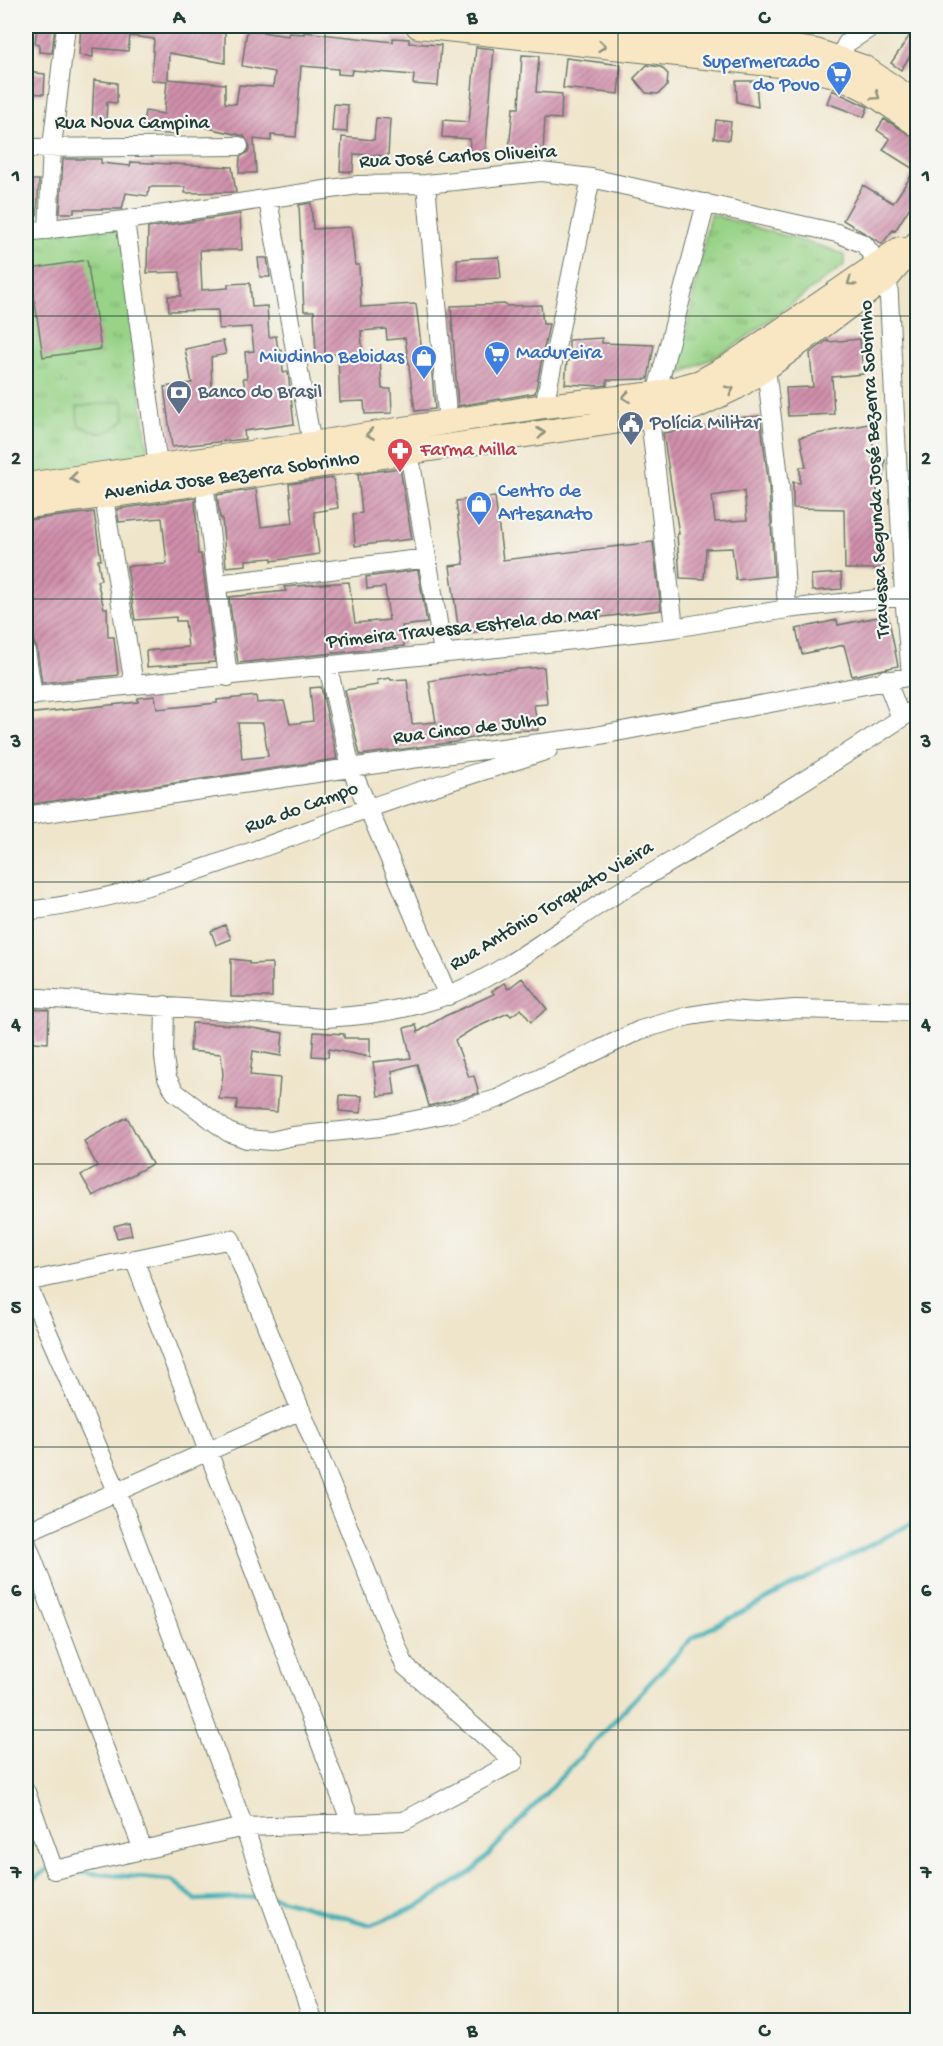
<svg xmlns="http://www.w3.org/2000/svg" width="943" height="2046" font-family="'Gochi Hand',sans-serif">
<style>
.grass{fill:url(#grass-tufts);stroke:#5c885e;stroke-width:1.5}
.pitch{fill:#98d387;stroke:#5c885e;stroke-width:1.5}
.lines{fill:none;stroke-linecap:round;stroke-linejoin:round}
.stream{stroke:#3eafb5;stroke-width:4.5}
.building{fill:url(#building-hatch);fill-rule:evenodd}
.street-casing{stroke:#687869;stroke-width:20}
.secondary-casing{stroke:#687869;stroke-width:26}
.street{stroke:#fff;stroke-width:18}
.secondary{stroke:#f9e7c3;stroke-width:24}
.oneway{stroke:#8c927c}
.grid{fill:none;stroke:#1f3d34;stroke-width:1.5;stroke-opacity:0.55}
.labels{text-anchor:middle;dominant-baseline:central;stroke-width:4.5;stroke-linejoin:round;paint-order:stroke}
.shop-label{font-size:20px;fill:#366cbe;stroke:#f6f6f2;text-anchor:end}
.street-label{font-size:20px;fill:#1f3d34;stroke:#f6f6f2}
.service-label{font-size:20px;fill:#4e5e75;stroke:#f6f6f2;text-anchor:start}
.health-label{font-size:20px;fill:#be3a42;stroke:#f6f6f2;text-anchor:start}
.neatline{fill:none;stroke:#1f3d34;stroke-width:2}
.grid-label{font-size:20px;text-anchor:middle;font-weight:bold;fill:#1f3d34}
</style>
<defs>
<pattern id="grass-tufts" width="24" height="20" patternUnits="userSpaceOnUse" patternTransform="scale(1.5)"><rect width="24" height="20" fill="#98d387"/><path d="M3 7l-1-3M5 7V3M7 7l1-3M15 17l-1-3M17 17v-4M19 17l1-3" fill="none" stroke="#7bac6f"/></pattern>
<pattern id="building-hatch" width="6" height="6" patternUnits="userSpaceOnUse" patternTransform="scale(1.5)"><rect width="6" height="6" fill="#d08fab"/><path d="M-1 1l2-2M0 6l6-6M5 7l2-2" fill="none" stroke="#a8768c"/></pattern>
</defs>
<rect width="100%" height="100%" fill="#f6f6f2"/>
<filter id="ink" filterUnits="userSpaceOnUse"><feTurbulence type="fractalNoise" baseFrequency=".0167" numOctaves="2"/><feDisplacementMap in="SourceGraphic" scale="12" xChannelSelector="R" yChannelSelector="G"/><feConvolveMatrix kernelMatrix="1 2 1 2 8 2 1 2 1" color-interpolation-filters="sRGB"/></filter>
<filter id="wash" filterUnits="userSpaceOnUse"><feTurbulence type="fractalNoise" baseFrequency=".008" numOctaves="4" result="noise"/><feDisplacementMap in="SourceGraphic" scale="24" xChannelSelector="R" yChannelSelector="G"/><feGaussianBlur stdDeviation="1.35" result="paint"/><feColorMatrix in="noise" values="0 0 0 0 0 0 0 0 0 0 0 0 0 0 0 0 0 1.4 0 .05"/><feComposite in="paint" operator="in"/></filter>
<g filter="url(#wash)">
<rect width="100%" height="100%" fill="#efe5cb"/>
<path class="grass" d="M710 214 830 249 844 255V265L733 347 677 376Z
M120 224 149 462 26 478V233Z"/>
<path class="pitch" d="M123 401 125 419C107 436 100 437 78 424L77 407Z"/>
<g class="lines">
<path class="stream" d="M77 1872 172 1880 196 1900 265 1897
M26 1884 48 1869
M273 1897 371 1925 418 1906 472 1872 692 1638 918 1520"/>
</g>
<g id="blocks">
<path class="building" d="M37 26H55L52 53 39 52V44H35Z
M81 26H225V63L169 53 168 79 225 84V103L236 104 239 85 273 87 275 72 242 66 247 30 288 36 289 33 304 34V32L393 42V38L409 39V43L441 45 438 86 413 84 414 75 352 70 351 75 338 74V69L301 66 296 137 271 135V141L254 139 256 173H239L240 157 248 152 250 146 244 136 180 122 178 135 142 132 145 111 164 114 167 81 151 80 154 39 130 36 128 51 93 48V57L79 55Z
M916 26 918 44 901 70 891 63Z
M476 47 494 49 485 157 469 156 470 139 442 137 443 120 469 122Z
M522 55 539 56 536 92 562 94 561 119 545 118 543 152 509 149 513 108H519Z
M566 58 621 65 618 94 563 88Z
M647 65 661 67 668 74 667 86 658 94 646 93 634 78Z
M26 72 45 74 44 94 26 93Z
M94 80 117 83V103L107 102 106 122 92 123Z
M736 81H756L758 107 737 102Z
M832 90 868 107 864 117 827 103Z
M334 104 348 105 347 132 332 131Z
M376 118 390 119 388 156 354 154 353 172 340 171 342 137 374 140Z
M884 119 918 139V194L895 231 893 230 882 244 843 220 863 185 893 203 915 170 883 150 890 139 877 130Z
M716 120 731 122 729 140 714 138Z
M63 159H101V163L130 166 131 162 232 167 236 192 185 193V187H149L148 196 126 193 122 209H74V213H60Z
M26 180H39L37 215H27Z
M311 203 313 229 351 227 355 265H359L361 307 416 304 422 352 430 351 435 409 415 411 405 338 387 340 386 329 361 331 363 360 380 359 382 389H391L392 413 365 414 364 401 340 402 338 354 316 355 314 311H304L299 205Z
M240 214 242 250H200L202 290 228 288V284L250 283 252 307 267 306 269 337 276 336 278 350H282L283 373 288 372 294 424 244 431 245 439 172 447 164 387 192 383 185 349 223 341 226 354 211 357 212 393 245 388 243 378H247L245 352 254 351 251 327 219 329 218 310 169 311 168 296H181L180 272 147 273 148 228Z
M499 257 501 278 458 280 457 259Z
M258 258H267L270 277H260Z
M87 260 101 349 43 357 30 269Z
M506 304 507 306 541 305 543 324H549L535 393 458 406 451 306Z
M602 338V343L654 345 648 379 607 380V385L601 386 565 384 567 361H569V340Z
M860 339 863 374 832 377 834 414 788 416 786 388 813 387 810 353 828 340V342Z
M760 416 769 487 774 576 736 580 732 548 706 549 704 579 680 578 677 534H679L663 433 722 425 721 419ZM744 491 747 520 715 522 712 496Z
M874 423 872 460H885L884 479H877V525H882L883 569H845L844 509 793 508V482L800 483V467H806L800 437Z
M400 468 412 539 355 546 353 514 362 513 358 474Z
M333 478 338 508 314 512 319 554 272 561V558L246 560V565L226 567 222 518H220L217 495 256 489 261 527 293 523 289 484Z
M495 497 503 560 653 542 661 610 459 634 450 566 464 564 456 501Z
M195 498 198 554H201L215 662 147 667 146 651 188 647 185 621H176V617L135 620 127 566 167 564 162 518 119 522 117 509Z
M94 512 101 560H98L101 580 97 581 104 608H107L108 637H114L118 675 42 683 37 649 32 638 26 578V520Z
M418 570 427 623 402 626 404 646 238 663 229 597 286 591 284 587 349 582 355 623 389 620 385 587 367 589 366 577Z
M841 573 842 589 812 591 811 575Z
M888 615 898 666 852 676 844 645 802 654 796 629 837 620 838 625Z
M544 667 547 704 534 705 538 730 502 731 455 742 360 755 345 690 378 685 377 680 390 678 391 680 407 679 412 724 436 722 429 681 483 672Z
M321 687 337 759 26 805V714L138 702V698L155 696 157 709 217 703V700L256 696 257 703 284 701 290 724 313 721 310 688ZM238 723H263L268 756 242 759Z
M225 925 231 939 216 945 211 931Z
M231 959 249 961V964L272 963V997H231Z
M522 978 547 1009 531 1022 521 1009 511 1016 508 1013 471 1030 455 1040 469 1077 474 1076 479 1093 429 1106 417 1064 392 1071 395 1094 378 1096 373 1062 411 1058 404 1028 416 1025 418 1032 445 1016 494 994 492 991 504 983 508 989Z
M30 1009 49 1010 48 1043 34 1042V1037L29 1036V1032L26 1031V1010Z
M192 1023 234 1025 283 1033 281 1056 253 1051 250 1075 280 1078 277 1112 236 1109 238 1100 219 1099 223 1075 221 1054 190 1051Z
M314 1032 344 1034V1038H370V1057L329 1049 328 1057 312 1056Z
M340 1095 362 1096 361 1113 339 1111Z
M127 1117 152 1164 93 1196 81 1175 97 1166 84 1141Z
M129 1222 132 1235 117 1238 114 1226Z"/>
</g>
</g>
<g filter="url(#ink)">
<use href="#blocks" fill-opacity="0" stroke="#687869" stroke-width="1.5"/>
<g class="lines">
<defs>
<path id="street" d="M833 69 847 43 873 26
M26 148 239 146
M426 184 448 423
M268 200 312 444
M125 220 158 466
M48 230 52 147 66 26
M26 232 125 220 358 185 426 184 541 172 591 178 837 233 864 244 888 277 904 596 911 675
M766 368 780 486 787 609
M656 394 706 203
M544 406 591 178
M650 418 674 628
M407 440 443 652
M204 482 228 677
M102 485 134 685
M217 584 427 558
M26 651 33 696
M328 667 351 768 448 996
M886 679 901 718
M26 696 556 642 674 628 787 609 904 596
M26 816 411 759 590 737 918 675
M26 911C133 899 235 858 336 820 405 794 478 773 548 750
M26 997 325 1018C384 1015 442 1004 494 973 536 949 575 919 616 894 719 834 819 773 918 707
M165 1005 164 1057 167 1078 175 1092 228 1132 247 1139 271 1141 293 1136 380 1127 450 1113 497 1099 640 1030 689 1016 727 1010 757 1012 795 1009 918 1012
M134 1259 351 1823
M26 1282 117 1491 244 1827 313 2020
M26 1532 301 1410
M26 1541 143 1850
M26 1792 54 1870 244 1827 404 1821 514 1762 405 1666 231 1239 26 1282"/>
<path id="secondary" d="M418 26 789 66 831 74 850 81 868 90 918 125
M571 26 764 43 816 51 863 67 918 104
M26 485 312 444 544 406 656 394 700 382 731 365 900 249
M26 506 173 487 674 413 695 407 737 387 766 368 888 277 918 242"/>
</defs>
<use href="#street" class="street-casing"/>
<use href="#secondary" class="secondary-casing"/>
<use href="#street" class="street"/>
<use href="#secondary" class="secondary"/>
</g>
<defs><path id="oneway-chevron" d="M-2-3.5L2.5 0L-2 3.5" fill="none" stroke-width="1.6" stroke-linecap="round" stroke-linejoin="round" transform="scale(1.5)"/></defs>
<g class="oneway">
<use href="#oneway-chevron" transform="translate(602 46) rotate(6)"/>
<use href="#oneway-chevron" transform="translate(876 96) rotate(35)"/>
<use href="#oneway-chevron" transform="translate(851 282) rotate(145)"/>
<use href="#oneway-chevron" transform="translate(730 390) rotate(-27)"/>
<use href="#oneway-chevron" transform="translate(626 397) rotate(173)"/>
<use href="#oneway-chevron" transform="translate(541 433) rotate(-7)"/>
<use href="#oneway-chevron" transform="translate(370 434) rotate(171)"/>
<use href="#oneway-chevron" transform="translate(74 478) rotate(173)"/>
</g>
</g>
<path class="grid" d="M325 26V2020M618 26V2020M26 316H918M26 599H918M26 882H918M26 1164H918M26 1447H918M26 1730H918"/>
<defs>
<symbol id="supermarket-pin" viewBox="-11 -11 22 30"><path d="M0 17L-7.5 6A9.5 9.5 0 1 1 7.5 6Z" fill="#3f7fe0" stroke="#f6f6f2"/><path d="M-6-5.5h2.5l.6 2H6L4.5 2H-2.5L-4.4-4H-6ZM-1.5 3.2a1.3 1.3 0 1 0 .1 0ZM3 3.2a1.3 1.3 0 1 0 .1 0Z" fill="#fff"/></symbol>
<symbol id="shop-pin" viewBox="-11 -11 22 30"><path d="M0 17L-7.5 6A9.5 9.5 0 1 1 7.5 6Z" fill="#3f7fe0" stroke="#f6f6f2"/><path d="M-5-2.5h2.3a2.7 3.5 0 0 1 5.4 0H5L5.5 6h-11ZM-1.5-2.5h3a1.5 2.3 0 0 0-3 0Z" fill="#fff"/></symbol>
<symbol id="bank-pin" viewBox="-11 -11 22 30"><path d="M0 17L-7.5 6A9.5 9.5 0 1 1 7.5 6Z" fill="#5c6f8a" stroke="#f6f6f2"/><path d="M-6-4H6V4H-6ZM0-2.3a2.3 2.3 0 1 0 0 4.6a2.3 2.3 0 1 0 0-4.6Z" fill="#fff"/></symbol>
<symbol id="civic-pin" viewBox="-11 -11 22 30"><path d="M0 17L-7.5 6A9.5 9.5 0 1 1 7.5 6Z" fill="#5c6f8a" stroke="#f6f6f2"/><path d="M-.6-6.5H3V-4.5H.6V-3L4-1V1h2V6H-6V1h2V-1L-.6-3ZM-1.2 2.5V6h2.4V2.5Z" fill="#fff"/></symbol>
<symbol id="pharmacy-pin" viewBox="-11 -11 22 30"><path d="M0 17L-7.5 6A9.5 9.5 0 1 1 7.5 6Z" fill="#e0444e" stroke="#f6f6f2"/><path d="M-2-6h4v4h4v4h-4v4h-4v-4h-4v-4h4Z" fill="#fff"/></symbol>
</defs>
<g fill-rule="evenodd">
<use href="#supermarket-pin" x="824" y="59" width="30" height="40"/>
<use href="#supermarket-pin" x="482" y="339" width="30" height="40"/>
<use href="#shop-pin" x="409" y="343" width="30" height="40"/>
<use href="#bank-pin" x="164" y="378" width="30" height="40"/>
<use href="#civic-pin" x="616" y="409" width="30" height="40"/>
<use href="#pharmacy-pin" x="385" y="436" width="30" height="40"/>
<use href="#shop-pin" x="464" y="489" width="30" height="40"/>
</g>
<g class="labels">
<g class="shop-label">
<text x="820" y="63">Supermercado<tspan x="820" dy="23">do Povo</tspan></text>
<text x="516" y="354" text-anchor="start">Madureira</text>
<text x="404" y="358">Miudinho Bebidas</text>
<text x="498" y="492" text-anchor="start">Centro de<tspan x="498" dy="23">Artesanato</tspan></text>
</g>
<g class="street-label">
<text x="132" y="124">Rua Nova Campina</text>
<text transform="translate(458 158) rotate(-3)">Rua José Carlos Oliveira</text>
<text transform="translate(876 469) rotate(-93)">Travessa Segunda José Bezerra Sobrinho</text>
<text transform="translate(232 477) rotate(-8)">Avenida Jose Bezerra Sobrinho</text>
<text transform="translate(463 629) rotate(-6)">Primeira Travessa Estrela do Mar</text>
<text transform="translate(470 730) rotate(-7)">Rua Cinco de Julho</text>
<text transform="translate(302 809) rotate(-20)">Rua do Campo</text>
<text transform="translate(552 907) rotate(-31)">Rua Antônio Torquato Vieira</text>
</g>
<g class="service-label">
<text x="198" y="393">Banco do Brasil</text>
<text x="650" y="424">Polícia Militar</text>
</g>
<g class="health-label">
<text x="420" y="451">Farma Milla</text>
</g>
</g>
<rect width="943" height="2046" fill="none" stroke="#f6f6f2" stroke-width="66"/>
<rect x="33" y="33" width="877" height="1980" class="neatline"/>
<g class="grid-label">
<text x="179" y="23">A</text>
<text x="472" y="23">B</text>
<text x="764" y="23">C</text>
<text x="16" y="181">1</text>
<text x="926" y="181">1</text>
<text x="16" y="464">2</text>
<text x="926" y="464">2</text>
<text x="16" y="747">3</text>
<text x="926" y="747">3</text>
<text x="16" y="1030">4</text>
<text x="926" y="1030">4</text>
<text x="16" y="1313">5</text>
<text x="926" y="1313">5</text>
<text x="16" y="1596">6</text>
<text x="926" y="1596">6</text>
<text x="16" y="1878">7</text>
<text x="926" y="1878">7</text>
<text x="179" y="2036">A</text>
<text x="472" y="2036">B</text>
<text x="764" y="2036">C</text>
</g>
</svg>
